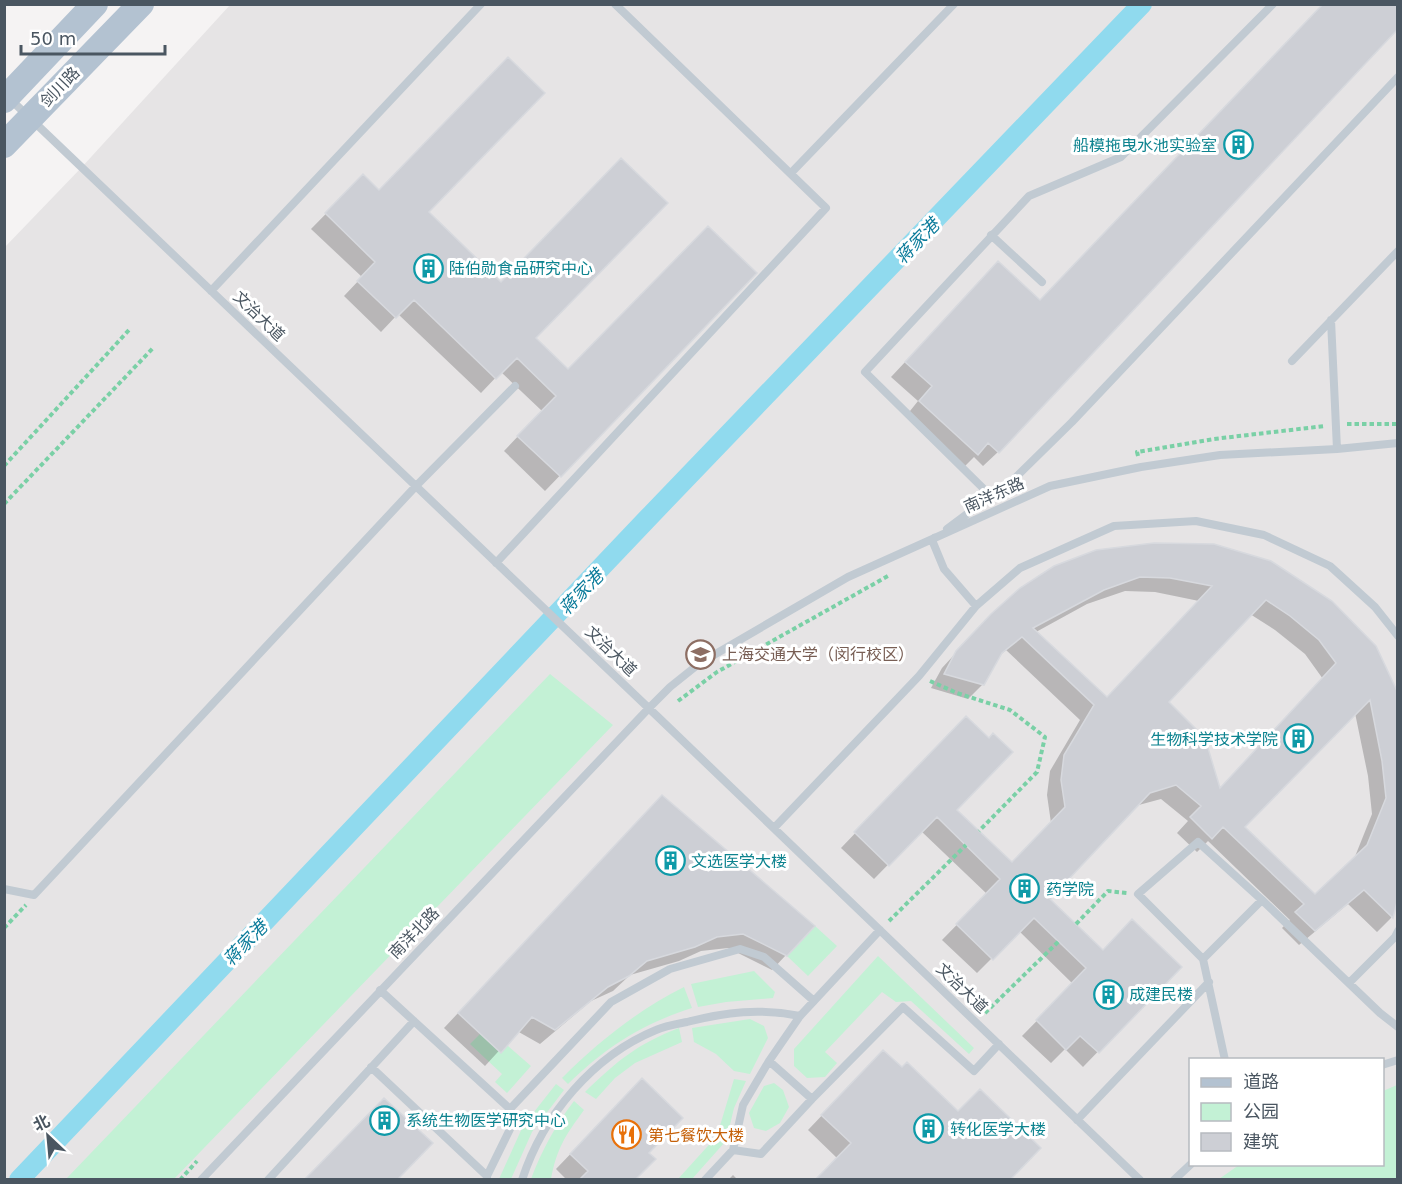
<svg xmlns="http://www.w3.org/2000/svg" width="1402" height="1184" font-family="'DejaVu Sans','Noto Sans SC',sans-serif">
<style>
.education{fill:#e6e4e5;fill-rule:evenodd}
.green{fill:#c3f1d5}
.shadow{fill:#0003;fill-rule:evenodd}
.lines{fill:none;stroke-linecap:round;stroke-linejoin:round}
.canal{stroke:#90daee;stroke-width:20}
.building{fill:#cdcfd5;stroke:#d7d9de;stroke-width:1.5;fill-rule:evenodd}
.path{stroke:#7ad0a6;stroke-width:4;stroke-dasharray:4.5 3;stroke-linecap:butt}
.service{stroke:#c1cad2;stroke-width:8}
.primary{stroke:#b3c2d1;stroke-width:26}
.labels{text-anchor:middle;dominant-baseline:central;stroke-width:6;stroke-linejoin:round;paint-order:stroke}
.street-label{font-size:16px;fill:#4a5661;stroke:#fff}
.culture-label{font-size:16px;fill:#0d838f;stroke:#fff;text-anchor:start}
.education-label{font-size:16px;fill:#785e54;stroke:#fff;text-anchor:start}
.food-label{font-size:16px;fill:#c56008;stroke:#fff;text-anchor:start}
.water-label{font-size:18px;font-style:italic;fill:#0c7c9b;stroke:#fff}
</style>
<rect width="100%" height="100%" fill="#f5f3f3"/>
<path class="education" d="M230 5H1397V1179H5L4 248 81 168ZM1190 1060H1382V1164H1190Z"/>
<path class="green" d="M550 674 613 725 174 1179H66Z
M815 926 837 946 808 976 787 956Z
M878 956 974 1048 969 1054 911 1001 896 1002 882 992 825 1052 837 1063 825 1077 807 1078 794 1066V1049Z
M754 971 775 992 773 998 726 1002 698 1007 691 984Z
M684 987 692 1008C642 1024 606 1047 568 1084L562 1078C598 1042 638 1010 684 987Z
M750 1019 764 1026 768 1038 750 1074 734 1071 716 1054 694 1042 692 1028Z
M679 1028 682 1042 635 1063 615 1078 596 1099 585 1092C617 1061 637 1044 679 1028Z
M480 1034 507 1045 531 1066 507 1093 495 1082 502 1074 470 1044Z
M734 1079 746 1081 734 1108 728 1133 719 1129Z
M774 1083 783 1090 789 1107 780 1123 766 1131 754 1128 749 1113 764 1086Z
M556 1084 564 1090 532 1132 511 1179H499L523 1126Z
M1397 1085V1179H1219L1239 1165 1382 1164 1383 1091Z
M574 1101 584 1110C565 1136 557 1148 551 1179H531C542 1150 555 1126 574 1101Z
M716 1137 725 1142 692 1179H678Z"/>
<path class="shadow" d="M363 176 379 192 427 212 534 338 568 371 755 273 545 491 504 451 542 411 501 372 481 393 398 314 381 332 344 296 362 277 311 229Z
M984 278 998 452 983 466 974 457 963 468 906 416 918 401 891 377Z
M1154 544 1374 647 1398 892 1391 918 1377 932 1348 904 1299 945 1282 928 1290 920 1208 841 1197 852 1177 833 1188 821 1161 799 1135 806 1048 899 1102 952 1180 967 1083 1067 1065 1049 1051 1063 1022 1036 1073 984 1019 931 977 973 942 940 987 894 921 831 874 879 841 848 952 732 955 810 1012 864 1051 823 1047 795 1050 771 1080 720 1006 650 998 657 983 684 968 699 931 688 942 668 977 630ZM1125 591 1155 592 1199 601 1106 698 1036 632 1087 604ZM1250 614 1275 630 1305 654 1323 679 1219 790 1167 702ZM1355 713 1368 776 1372 814 1354 859 1315 896 1243 827Z
M648 811 786 955 772 970 728 948 701 951 679 961 630 975 613 991 591 1001 540 1044 517 1031 485 1066 444 1028Z
M869 1066 958 1113 1039 1148 1009 1180H817L837 1158 808 1130Z
M628 1094 647 1153 654 1159 634 1180H567L556 1169Z
M384 1100 431 1143 396 1180H306Z
M733 1175 738 1180H728Z"/>
<g class="lines">
<path class="canal" d="M19 1180 648 518 1142 4"/>
</g>
<path class="building" d="M1323 4H1398V29L999 453 988 443 978 455 919 401 932 386 905 362 998 261 1040 300Z
M508 57 545 93 429 212 501 282 621 158 668 203 536 338 568 369 708 226 757 273 561 477 517 436 556 396 517 358 496 379 414 300 396 318 357 281 375 262 325 213 363 174 379 190Z
M1154 543 1214 544 1271 561 1332 601 1376 646 1398 693V898L1393 918 1364 890 1315 931 1295 912 1304 904 1223 827 1212 839 1190 817 1201 806 1176 785 1150 793 1050 899 1103 950 1132 919 1182 967 1099 1053 1080 1036 1066 1050 1036 1020 1086 968 1034 918 993 960 956 924 1000 879 937 817 889 866 854 832 966 716 989 738 993 733 1013 752 957 810 1012 862 1065 807 1061 780 1064 755 1094 705 1022 637 1002 653 984 685 944 674 956 651 991 614 1020 588 1054 566 1096 550ZM1140 577 1170 578 1212 586 1107 697 1033 628 1104 590ZM1266 600 1290 616 1319 640 1336 663 1220 788 1205 738 1169 702ZM1370 700 1382 761 1386 798 1367 845 1315 894 1245 827Z
M662 795 815 926 787 956 743 934 717 937 695 947 647 961 629 976 608 987 555 1030 532 1017 501 1053 458 1013Z
M883 1050 902 1067 907 1062 958 1111 980 1089 1041 1148 1011 1179H816L851 1143 821 1115Z
M642 1078 683 1118 649 1153 656 1159 636 1179H580L588 1171 570 1154Z
M384 1098 433 1143 398 1179H305Z"/>
<g class="lines">
<path class="path" d="M1347 424H1398
M1138 456 1137 452 1214 439 1325 426
M4 466 129 330
M4 504 154 347
M930 681 957 693 1010 710 1045 737 1037 772 979 831
M678 701 717 672 888 576
M889 921 966 845
M1076 924 1108 891 1127 893
M4 928 26 905
M985 1013 1059 941
M180 1180 197 1161"/>
<path class="service" d="M10 99 658 717 1140 1180
M791 173 954 4
M991 235 1042 282
M211 291 481 4
M1331 320 1337 449
M1292 361 1398 251
M992 497 865 372 1029 196 1121 157 1273 4
M947 529 1015 478 1072 422 1398 77
M934 538 932 540 944 569 976 606
M496 563 826 208 615 4
M774 828 919 676 976 606 1020 568 1114 526 1196 521 1264 535 1330 566 1375 607 1398 636
M4 889 34 895 416 486 515 386
M1203 959 1138 894 1198 842 1262 900
M1349 983 1395 937 1398 931
M380 990 510 1109 513 1123 487 1176
M1225 1060 1203 959 1262 900 1380 1013 1398 1027
M1382 1065 1398 1060
M371 1067 487 1176V1180
M812 1099 903 1007 974 1071 999 1044
M510 1109 611 1002 670 969 740 949 764 957 814 1001
M1077 1120 1209 982
M733 1150 761 1154 812 1099 769 1061
M201 1180 649 708 670 687 700 663 848 577 1050 486 1141 467 1220 455 1337 449 1398 443
M268 1180 414 1021
M522 1180C543 1115 593 1056 656 1030 665 1026 677 1024 687 1022 726 1012 760 1008 800 1016
M705 1180 733 1150 743 1105 769 1061 800 1016 880 930
M1174 1180 1191 1164"/>
<path class="primary" d="M4 100 95 4
M4 145 141 4"/>
</g>
<defs>
<symbol id="building-ring" viewBox="-11 -11 22 22"><circle r="9.5" fill="#fff" stroke="#0f9aa8" stroke-width="1.5"/><path d="M-4-6H4V6H1V3H-1V6H-4ZM-2.5-4.3h1.7v1.8h-1.7ZM.8-4.3h1.7v1.8H.8ZM-2.5-1h1.7V.8h-1.7ZM.8-1h1.7V.8H.8Z" fill="#0f9aa8"/></symbol>
<symbol id="university-ring" viewBox="-11 -11 22 22"><circle r="9.5" fill="#fff" stroke="#8d6e63" stroke-width="1.5"/><path d="M0-5L7-2L0 1L-7-2ZM-4 1L0 2.5L4 1V4Q0 6-4 4Z" fill="#8d6e63"/></symbol>
<symbol id="restaurant-ring" viewBox="-11 -11 22 22"><circle r="9.5" fill="#fff" stroke="#e8710a" stroke-width="1.5"/><path d="M-5-6h1v4h1v-4h1v4h1v-4h1v5L-1.5 .5V6h-2V.5L-5-1ZM5-6V6H3V1.5H1.5Q1.5-4 5-6Z" fill="#e8710a"/></symbol>
</defs>
<g fill-rule="evenodd">
<use href="#building-ring" x="1222" y="128" width="33" height="33"/>
<use href="#building-ring" x="412" y="252" width="33" height="33"/>
<use href="#university-ring" x="684" y="638" width="33" height="33"/>
<use href="#building-ring" x="1282" y="722" width="33" height="33"/>
<use href="#building-ring" x="654" y="844" width="33" height="33"/>
<use href="#building-ring" x="1008" y="872" width="33" height="33"/>
<use href="#building-ring" x="1092" y="978" width="33" height="33"/>
<use href="#building-ring" x="368" y="1104" width="33" height="33"/>
<use href="#building-ring" x="912" y="1112" width="33" height="33"/>
<use href="#restaurant-ring" x="610" y="1118" width="33" height="33"/>
</g>
<g class="labels">
<g class="street-label">
<text transform="translate(60 87) rotate(-46)">剑川路</text>
<text transform="translate(259 316) rotate(44)">文治大道</text>
<text transform="translate(994 495) rotate(-24)">南洋东路</text>
<text transform="translate(611 651) rotate(44)">文治大道</text>
<text transform="translate(414 933) rotate(-46)">南洋北路</text>
<text transform="translate(962 988) rotate(44)">文治大道</text>
</g>
<g class="culture-label">
<text x="1217" y="145" text-anchor="end">船模拖曳水池实验室</text>
<text x="449" y="268">陆伯勋食品研究中心</text>
<text x="1278" y="739" text-anchor="end">生物科学技术学院</text>
<text x="691" y="861">文选医学大楼</text>
<text x="1046" y="889">药学院</text>
<text x="1129" y="994">成建民楼</text>
<text x="406" y="1120">系统生物医学研究中心</text>
<text x="950" y="1129">转化医学大楼</text>
</g>
<g class="education-label">
<text x="722" y="654">上海交通大学（闵行校区）</text>
</g>
<g class="food-label">
<text x="648" y="1135">第七餐饮大楼</text>
</g>
<g class="water-label">
<text transform="translate(917 241) rotate(-46)">蒋家港</text>
<text transform="translate(581 592) rotate(-46)">蒋家港</text>
<text transform="translate(245 943) rotate(-46)">蒋家港</text>
</g>
</g>
<rect width="1402" height="1184" fill="none" stroke="#4a5661" stroke-width="12"/>
<rect x="1189" y="1058" width="195" height="108" fill="#ffffff" stroke="#b7bbc0" stroke-width="1.5"/>
<rect x="1201" y="1078" width="30" height="9" fill="#b3c2d1" stroke="#b7bbc0" stroke-width="1.5"/>
<text x="1243" y="1088" font-size="18" fill="#4a5661">道路</text>
<rect x="1201" y="1103" width="30" height="18" fill="#c3f1d5" stroke="#b7bbc0" stroke-width="1.5"/>
<text x="1243" y="1118" font-size="18" fill="#4a5661">公园</text>
<rect x="1201" y="1133" width="30" height="18" fill="#cdcfd5" stroke="#b7bbc0" stroke-width="1.5"/>
<text x="1243" y="1148" font-size="18" fill="#4a5661">建筑</text>
<g transform="translate(48 1136) rotate(334)" stroke="#ffffff" stroke-width="4.5" paint-order="stroke">
<path d="M0-4.5L10 22L0 15L-10 22Z" fill="#4a5661"/>
<text y="-9" font-size="16" font-weight="bold" text-anchor="middle" fill="#4a5661">北</text>
</g>
<path d="M21 45v9h144v-9" fill="none" stroke="#4a5661" stroke-width="3"/>
<text x="30" y="45" font-size="18" fill="#4a5661" stroke="#ffffff" stroke-width="4.5" paint-order="stroke">50 m</text>
</svg>
